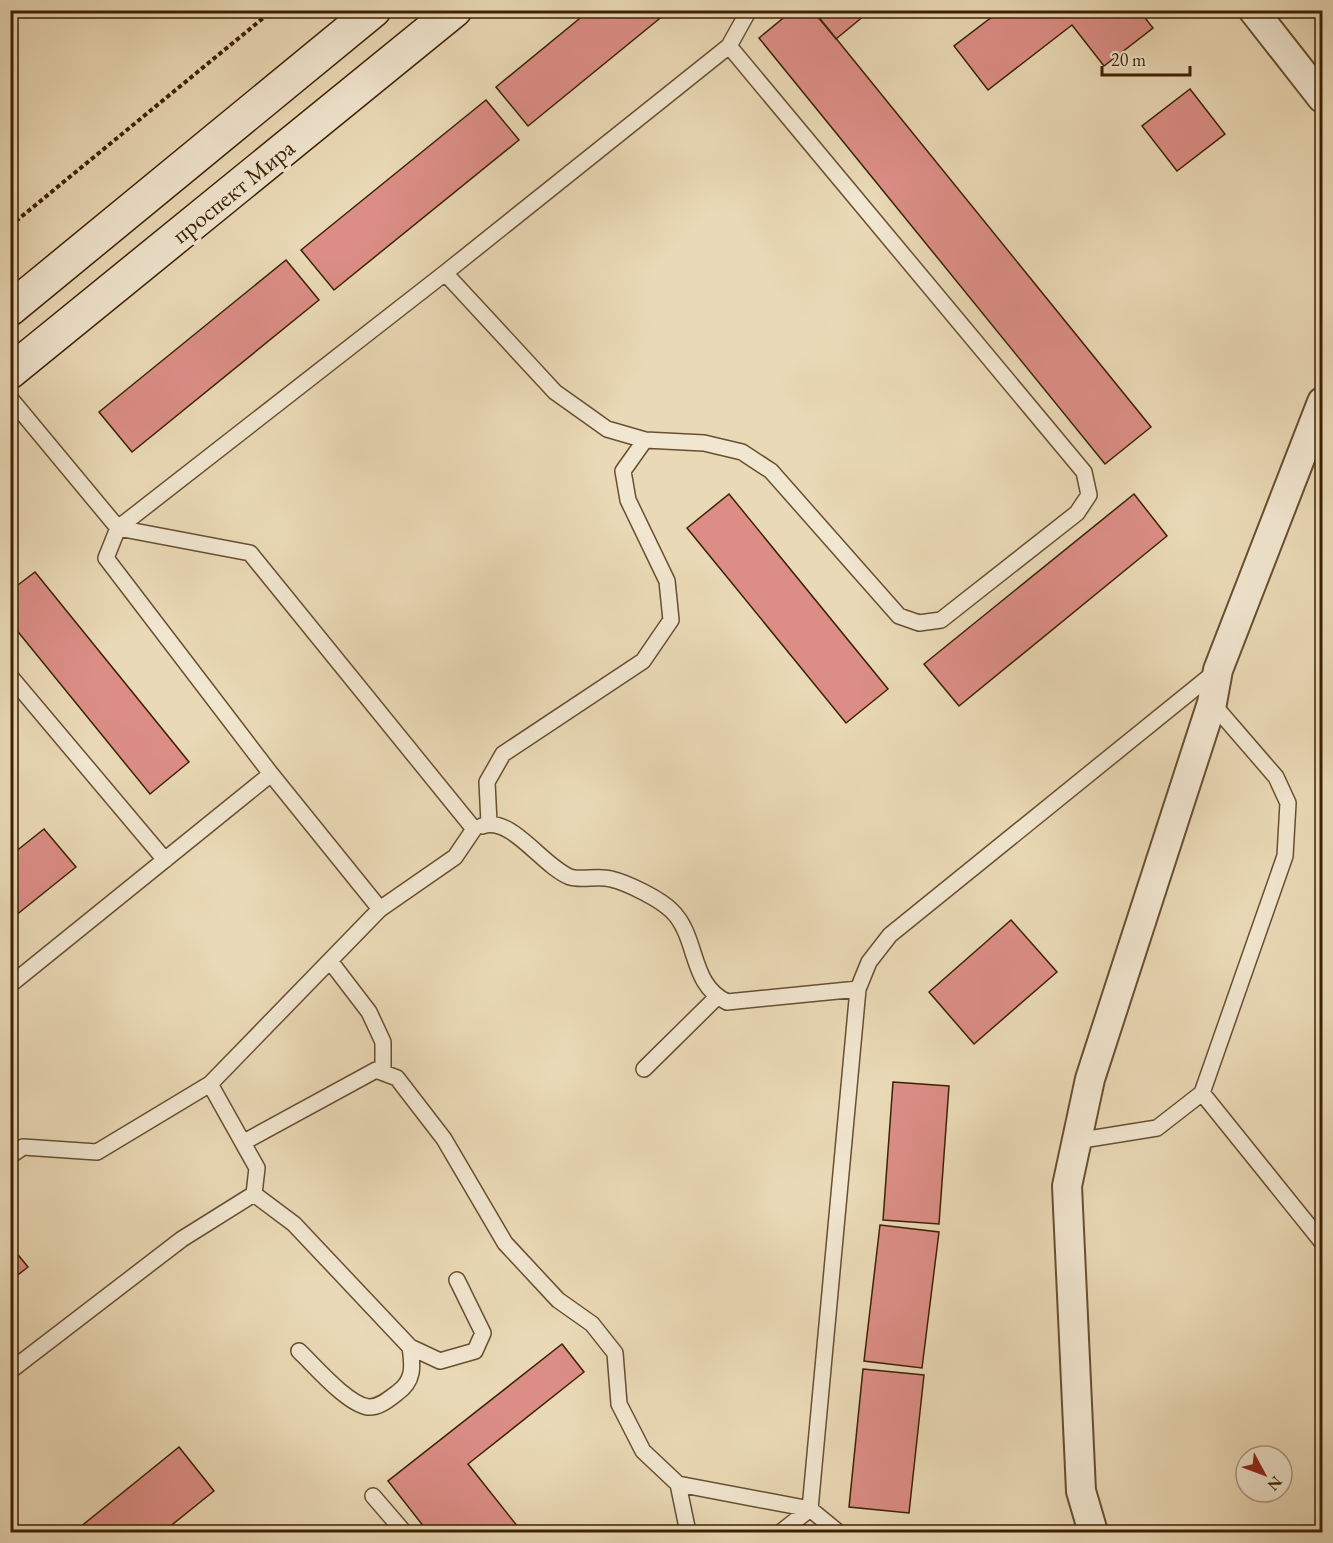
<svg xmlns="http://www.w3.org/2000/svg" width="1333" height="1543" font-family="'EB Garamond',serif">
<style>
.building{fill:#dc8e86;stroke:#3c2103;stroke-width:1.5}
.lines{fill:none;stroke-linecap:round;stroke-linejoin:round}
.lane-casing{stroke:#684f30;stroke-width:18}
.street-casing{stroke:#684f30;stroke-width:32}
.secondary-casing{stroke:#3c2103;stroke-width:36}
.path{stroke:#3c2103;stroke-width:4;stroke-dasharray:4.5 3;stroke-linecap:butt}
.lane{stroke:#f1e6d0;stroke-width:15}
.street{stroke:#f1e6d0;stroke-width:28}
.secondary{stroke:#f1e6d0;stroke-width:33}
.labels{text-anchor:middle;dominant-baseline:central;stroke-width:6;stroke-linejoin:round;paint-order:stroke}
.street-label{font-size:24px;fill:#3c2103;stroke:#f1e6d0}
</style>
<rect width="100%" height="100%" fill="#ead9b6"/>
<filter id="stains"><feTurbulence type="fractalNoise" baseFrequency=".00333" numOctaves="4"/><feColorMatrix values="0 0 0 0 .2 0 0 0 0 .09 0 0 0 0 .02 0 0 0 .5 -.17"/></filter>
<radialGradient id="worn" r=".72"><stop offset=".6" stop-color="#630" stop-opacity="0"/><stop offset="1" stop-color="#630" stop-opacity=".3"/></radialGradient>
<path class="building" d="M590 10H670L528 126 496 87Z
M793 10H813L1151 427 1105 464 759 38Z
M827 10H871L836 39 818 17Z
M1001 10H1139L1153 28 1104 66 1072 25 988 90 954 46Z
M1190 89 1225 134 1177 171 1142 126Z
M486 100 519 140 334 290 301 250Z
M286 260 319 300 132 452 99 412Z
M729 494 888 689 846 723 687 528Z
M1134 494 1167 536 959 706 924 664Z
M35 572 189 762 150 794 10 622V591Z
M44 829 76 867 10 920V856Z
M1011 920 1057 972 974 1044 929 992Z
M893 1082 949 1086 939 1224 883 1220Z
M880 1225 939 1232 922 1368 864 1361Z
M10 1245 28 1267 10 1281Z
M562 1344 584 1372 468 1464 522 1532H428L388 1481Z
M863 1369 924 1375 909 1513 849 1507Z
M179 1447 214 1491 163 1532H74Z"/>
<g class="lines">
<defs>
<path id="lane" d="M445 273 555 392 607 429 645 440 704 443 742 452 771 471 899 616 919 623 941 620 1077 513 1089 495 1084 472 729 46
M10 398 118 528 445 273 729 46 749 10
M10 676 165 860
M489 823 487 782 503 754 643 661 671 620 667 581 628 500 623 471 645 440
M482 826C511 815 542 866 570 877 582 881 598 875 611 879 628 883 660 899 672 911 699 938 689 984 727 1002L858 989
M330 961 369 1012 383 1042V1071
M10 985 271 774
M644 1069 717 997
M1202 1093 1322 1242
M1076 1141 1157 1128 1202 1093 1285 856 1288 803 1276 777 1212 703
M244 1142 376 1070 397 1078 444 1139 505 1243 558 1300 592 1324 615 1353 619 1404 643 1451 678 1484 810 1509
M10 1156 23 1147 97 1152 210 1084
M254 1194 294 1224 410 1347C413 1367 414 1381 397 1393 389 1399 379 1408 368 1407 347 1404 315 1366 299 1351
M410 1347 440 1361 475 1351 483 1333 457 1280
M10 1371 182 1239 254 1194 257 1168 210 1084 380 909 455 857 474 829 250 553 118 528 106 558 271 774 380 909
M678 1484 688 1532
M373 1496 404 1532
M781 1532 810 1509
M838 1532 810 1509 858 989 869 962 890 935 1215 672"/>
<path id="street" d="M1253 10 1322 98
M1093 1532 1081 1491 1067 1186 1090 1079 1212 703 1218 670 1322 402"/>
<path id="secondary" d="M10 309 374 10
M10 372 455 10"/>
</defs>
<use href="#lane" class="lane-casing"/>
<use href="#street" class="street-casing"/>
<use href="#secondary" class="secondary-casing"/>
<path class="path" d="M10 226 273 10"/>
<use href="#lane" class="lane"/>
<use href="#street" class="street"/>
<use href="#secondary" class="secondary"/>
</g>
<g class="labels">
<g class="street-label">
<text transform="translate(233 191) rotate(-39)">проспект Мира</text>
</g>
</g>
<rect width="1333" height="1543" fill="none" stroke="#ead9b6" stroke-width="36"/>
<rect x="12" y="12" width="1309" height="1519" fill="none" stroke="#3c2103" stroke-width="3"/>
<rect x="18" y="18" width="1297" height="1507" fill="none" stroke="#3c2103" stroke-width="1.5"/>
<g transform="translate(1264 1474) rotate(131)"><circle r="28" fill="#f1e6d0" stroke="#a9977e" stroke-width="1.5"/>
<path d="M0-4.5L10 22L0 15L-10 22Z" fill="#8f2418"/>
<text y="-9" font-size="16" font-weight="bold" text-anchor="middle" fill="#3c2103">N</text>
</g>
<path d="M1102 66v9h88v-9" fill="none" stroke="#3c2103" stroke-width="3"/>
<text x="1111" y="66" font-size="18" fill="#3c2103" stroke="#f1e6d0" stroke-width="4.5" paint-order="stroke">20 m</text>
<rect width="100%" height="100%" filter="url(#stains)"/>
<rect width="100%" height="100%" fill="url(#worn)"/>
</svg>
